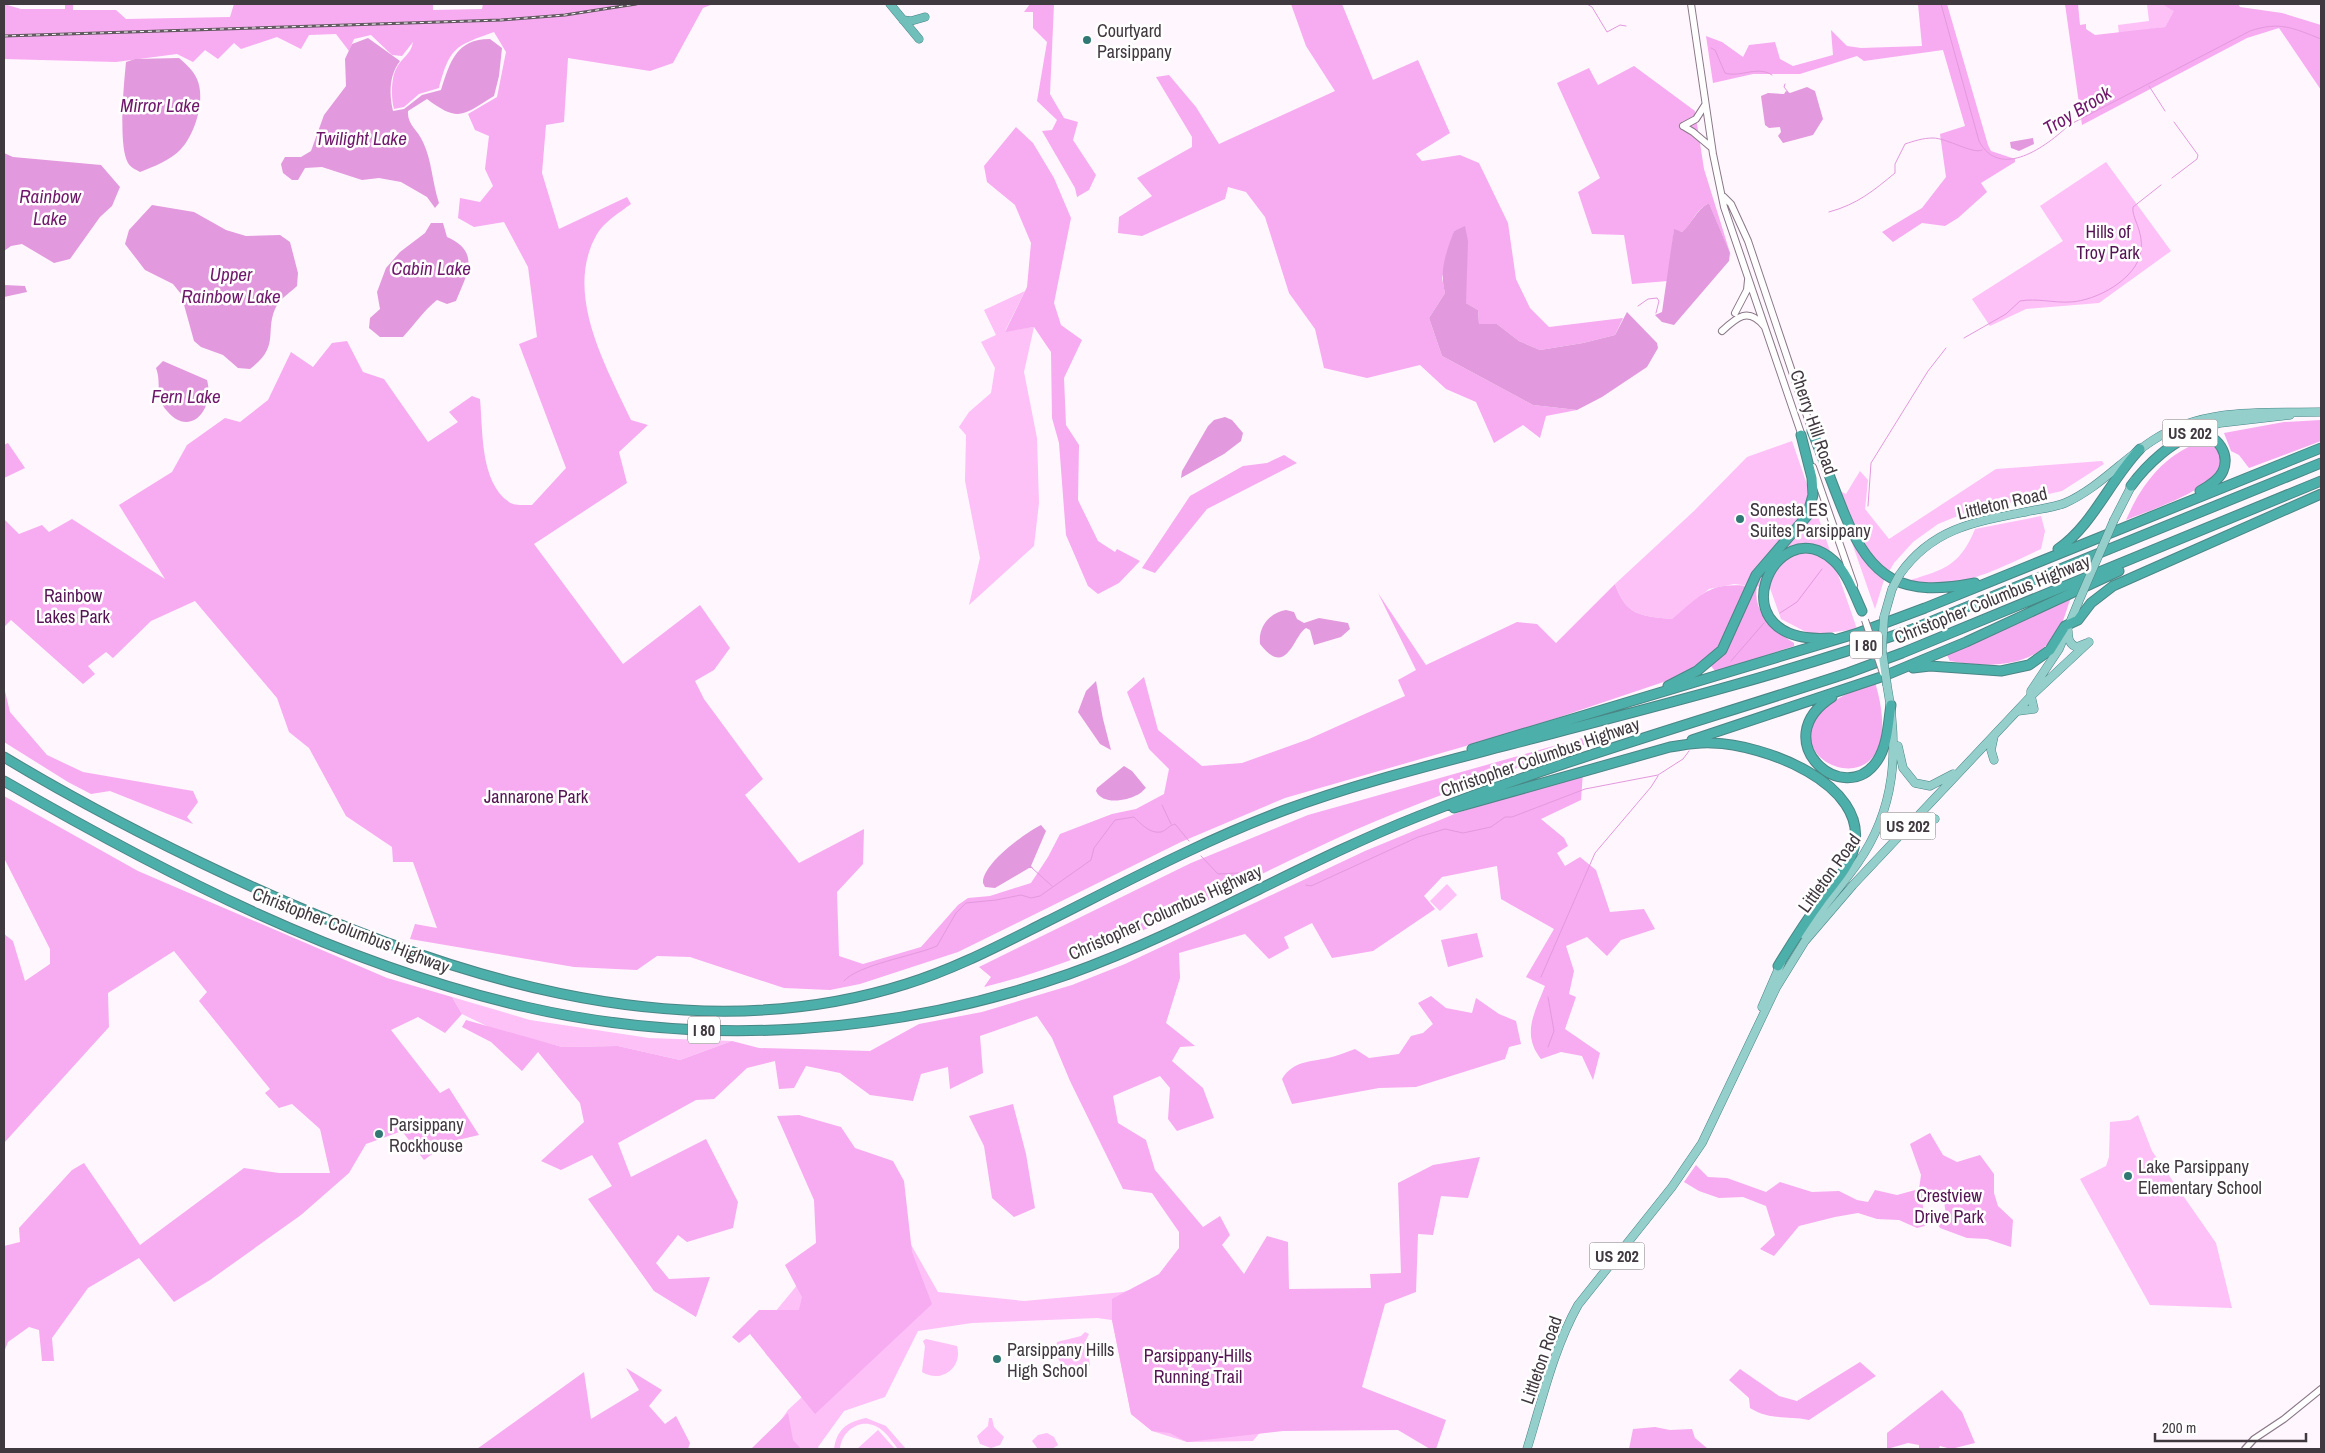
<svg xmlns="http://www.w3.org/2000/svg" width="2325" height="1453" font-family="'Archivo Narrow',sans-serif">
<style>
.green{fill:#fdc0f7}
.forest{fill:#f7abf0}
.water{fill:#e399dd}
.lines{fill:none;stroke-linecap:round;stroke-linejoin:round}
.stream{stroke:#e399dd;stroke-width:1}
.tertiary-casing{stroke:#8a7888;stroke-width:8}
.secondary-casing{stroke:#8a7888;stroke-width:8}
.primary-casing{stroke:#498685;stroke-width:9}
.trunk-casing{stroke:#498685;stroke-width:9}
.motorway-casing{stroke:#498685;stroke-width:11}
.tertiary{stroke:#fff;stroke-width:5.5}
.secondary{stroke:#fff;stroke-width:6}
.primary{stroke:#94cfcc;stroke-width:8}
.trunk{stroke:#70bfbb;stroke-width:8}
.motorway{stroke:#4dafaa;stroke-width:9}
.rail-casing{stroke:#625961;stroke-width:3}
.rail{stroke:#fff;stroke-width:1;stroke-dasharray:4;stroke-linecap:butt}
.secondary-bridge-casing{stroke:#8a7888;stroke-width:8;stroke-linecap:butt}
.primary-bridge-casing{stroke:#498685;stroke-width:9;stroke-linecap:butt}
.secondary-bridge{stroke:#fff;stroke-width:6}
.primary-bridge{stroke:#94cfcc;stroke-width:8}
.poi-dot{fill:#2f7874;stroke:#fff;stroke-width:2}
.labels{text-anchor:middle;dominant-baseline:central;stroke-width:5;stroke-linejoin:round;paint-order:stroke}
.shield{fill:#fff;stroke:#7a7479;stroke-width:1}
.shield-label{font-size:16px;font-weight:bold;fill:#413940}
.poi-label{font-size:18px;fill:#413940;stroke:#fff;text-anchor:start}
.park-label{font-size:18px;fill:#551453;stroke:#fff}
.street-label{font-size:18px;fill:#413940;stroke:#fff}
.water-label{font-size:19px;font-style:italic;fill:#70186c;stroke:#fff}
</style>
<rect width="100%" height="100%" fill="#fff6fe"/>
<path class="green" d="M2147 4H2162L2175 10 2165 27 2119 34 2118 25 2149 21Z
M2106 162 2171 251 2099 303 2026 309 1990 326 1972 299 2063 241 2040 206Z
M1025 291 1005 331 1034 327 1024 372 1037 438 1039 503 1034 546 969 605 980 558 965 481 966 435 959 427 969 412 991 393 995 368 981 342 996 335 984 310Z
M1792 441 1857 629 1812 635 1781 619 1770 588 1734 584 1709 589 1672 619C1641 616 1626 616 1615 584L1694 511 1747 457Z
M2102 461 2104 464 2062 491 1965 513 1938 524 1913 542 1894 563 1884 580 1875 609 1833 488 1846 494 1860 471 1868 480 1865 509 1889 539 1996 469Z
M2041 516 2045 531 2041 549C2001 567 1955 594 1910 580 1945 570 1961 564 1975 529Z
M1447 884 1457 895 1440 911 1430 901Z
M452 997 530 1020 649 1038 732 1041 680 1060 618 1046 562 1047 493 1029 462 1014Z
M2138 1115 2152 1151 2216 1243 2232 1308 2150 1305 2080 1179 2106 1166 2109 1157 2110 1122 2130 1120Z
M901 1227 938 1292 1024 1301 1123 1292 1168 1279 1284 1403 1253 1441 1187 1442 1152 1431 1131 1414 1112 1320 1097 1318 972 1323 918 1331 885 1397 844 1411 818 1447 819 1449H761L788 1410 802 1397 765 1353 766 1323 831 1244Z
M1085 1332 1089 1334 1086 1340 1090 1365C1073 1377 1051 1363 1057 1342L1081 1336Z
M926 1339 957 1346C963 1368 941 1384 922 1372L925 1346 923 1341Z
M866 1418 886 1426 906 1449H898C893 1443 889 1436 883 1431 865 1415 842 1428 840 1449H834C837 1429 847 1422 866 1418Z
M989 1418H992L994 1427 1004 1437 1000 1445 991 1448 980 1444 977 1436 988 1426Z
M878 1430 895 1449H857Z
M1047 1433 1054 1437 1058 1445 1052 1449H1038L1032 1441 1038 1435Z"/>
<path class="forest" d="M4 4 21 9H65V4H73V10H116L126 19 230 17 234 4H433V10L482 9 483 4H713L703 8 673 63 650 71 568 58 564 122 546 125 542 173 559 229 627 197 631 204C619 213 605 221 597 234 563 293 606 366 631 420L648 425 619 452 627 483 534 544 623 664 700 605 730 648 714 670 695 681 704 699 763 779 745 795 799 863 864 829 863 864 837 892 839 956 863 964 921 947 958 905 968 898 990 896 1031 883 1048 857 1060 834 1112 814 1136 809 1164 794 1169 769 1149 749 1127 692 1144 677 1158 730 1202 766 1242 763 1309 739 1405 696 1398 680 1416 670 1378 593 1426 665 1517 622 1537 624 1556 643 1615 584C1626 616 1641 616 1672 619 1706 591 1710 581 1757 587 1752 612 1775 631 1794 643V646L1716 672 1711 666 1518 731 1285 798 1181 842 958 952 860 984 830 990 784 988 690 957 657 956 637 970 574 967 410 939 415 924 437 928 413 862H393L392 847 346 816 309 748 289 732 277 698 195 601 151 621 113 658 106 652 88 666 95 674 83 684 11 620 4 627V519L19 534 42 525 49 532 72 519 165 579 119 505 172 472 187 445 225 418 240 422 268 400 291 352 313 367 332 343 347 341 363 372 384 379 428 442 458 422 449 412 472 396 480 399C483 431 480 482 509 502 514 506 526 505 532 505L566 468 519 344 537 337 528 267 504 222 474 227 458 218 460 198 480 202 493 186 485 169 489 136 475 130 468 114 497 97 506 52 494 32C455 46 450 47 439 88L419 94 404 107 394 109C391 98 391 79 396 69 401 58 411 55 413 42L402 56 392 55 371 35 354 39 349 51 336 34 309 35 301 49 277 37 241 49 234 43 218 59 205 50 193 62 177 54 116 62 4 59Z
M1030 4H1054L1050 94 1064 118 1078 122 1073 140 1096 175 1089 190 1077 197 1075 188 1042 131 1052 130 1057 120 1037 101 1047 42 1033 28V12H1024Z
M1291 4H1342L1373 80 1418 60 1450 133 1416 154 1422 161 1460 155 1479 163 1508 223 1516 279 1530 308 1549 327 1623 318 1615 335 1583 343 1540 350 1519 341 1497 324H1479L1478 310 1466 303 1465 227 1454 231 1442 278 1445 293 1429 318 1442 356 1533 405 1577 410 1546 416 1540 438 1523 425 1494 443 1476 402 1446 389 1420 365 1367 378 1324 368 1315 329 1289 293 1265 217 1246 192 1228 187 1225 199 1142 236 1118 233 1119 217 1152 196 1137 178 1192 147V137L1156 77 1169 75 1196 107 1219 144 1335 91 1306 46Z
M1918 4H1947L1988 145 1991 151 2015 159V162L1981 183 1987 192 1958 218 1945 226 1922 223 1893 242 1882 232 1922 208 1946 177 1940 134 1965 126 1943 50 1864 61 1857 56 1800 74H1753L1713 83 1706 36 1722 42 1743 57 1749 45 1775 42 1780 59 1793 66 1833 55 1831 30 1847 46 1861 48 1922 46Z
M2065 4H2078L2080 25 2086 24V29L2095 35 2165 27 2174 11 2162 4H2238L2240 7 2282 13 2321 25V90L2279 28 2247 38 2082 125Z
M1634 66 1695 111 1704 169 1731 256 1709 203C1693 212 1695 221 1682 232L1674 230 1668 281 1632 284 1624 235 1592 234 1578 192 1600 178 1557 83 1589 68 1598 85Z
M1016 127 1033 143 1054 178 1071 218 1054 303 1061 325 1082 340 1064 378 1066 425 1079 445 1078 500 1098 541 1115 552 1117 549 1140 561 1119 583 1098 594 1088 586 1066 535 1059 443 1052 418 1051 352 1034 327 1005 332 1027 287 1031 243 1015 205 987 182 984 166Z
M2321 420V441L2249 468 2239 455 2231 451 2224 433 2284 422Z
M2209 439C2258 477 2152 509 2126 520 2143 481 2167 451 2209 439Z
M8 443 25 468 4 478V445Z
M1284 455 1297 463 1207 509 1155 573 1142 568 1190 496 1243 466 1267 463Z
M2071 598C2067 607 2065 618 2060 627 2038 669 1991 668 1950 661L1947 655Z
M1875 682C1923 844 1708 739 1875 682Z
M4 687 10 712 47 755 83 772 193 791 198 802 187 817 193 824 110 791 91 794 68 782 4 742Z
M1593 735 1596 741C1515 769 1434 795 1355 830 1232 885 1115 955 984 987L991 977 979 967 1191 863 1308 815Z
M1583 772 1581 800 1541 819 1564 838 1568 846 1557 853 1565 866 1580 857 1596 870 1610 912 1644 909 1655 929 1621 940 1607 956 1587 937 1566 946 1574 971 1569 994 1576 997 1565 1029 1600 1053 1593 1080 1582 1056 1561 1052 1541 1059C1521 1034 1535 1012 1545 986L1526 977 1554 929 1501 899 1497 866 1442 877 1424 896 1435 909 1373 951 1332 958 1312 923 1284 937 1289 948 1269 959 1245 934 1179 953 1180 978 1166 1023 1195 1046 1180 1047 1172 1061 1203 1088 1214 1118 1177 1131 1168 1119 1170 1088 1160 1076 1113 1096 1118 1123 1146 1140 1155 1170 1203 1227 1220 1216 1230 1235 1222 1245 1244 1274 1267 1236 1288 1242 1289 1289 1371 1288 1370 1274 1401 1273 1398 1183 1433 1165 1480 1157 1468 1198 1441 1196 1433 1235 1418 1234 1416 1292 1385 1304 1362 1387 1446 1420 1436 1449H1430L1398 1430 1283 1431 1187 1442 1170 1433 1152 1431 1131 1414 1112 1320V1299L1159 1274 1179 1248V1232L1152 1193 1123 1189 1070 1081 1052 1038 1037 1016 980 1036 983 1073 950 1089 948 1067 921 1074 913 1101 870 1095 840 1073 806 1066 794 1088 779 1089 775 1061 747 1068 714 1099 696 1100 618 1143 631 1177 706 1139 738 1202 733 1228 687 1242 678 1235 656 1263 669 1279 710 1277 696 1317 654 1291 588 1199 612 1186 592 1155 561 1170 541 1161 584 1122 580 1103 538 1052 522 1071 491 1042 462 1027 466 1020 562 1047 618 1046 680 1060 732 1041 759 1048 870 1051 919 1024 982 1012 1072 985 1125 964 1365 851 1457 813Z
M4 796 138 871 387 978 452 997 462 1014 445 1033 418 1017 391 1030 440 1093 449 1088 479 1135 449 1142 424 1160 402 1131 366 1144 349 1173 301 1215 210 1280 174 1302 139 1258 88 1288 52 1338 54 1361H42L39 1330 29 1327 8 1342 4 1352V1246L20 1242 19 1228 72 1170 84 1163 140 1245 244 1168 279 1173H330L320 1129 292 1104 279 1108 265 1093 270 1089 199 1001 207 992 174 951 108 993 109 1027 4 1143V934L13 941 25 981 50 964V949L4 858Z
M1477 933 1483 957 1448 967 1441 940Z
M1431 996 1446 1008 1472 1013 1476 998 1499 1014 1516 1021 1521 1044 1509 1047 1505 1059 1416 1087 1379 1088 1292 1104 1282 1079C1293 1061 1309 1062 1328 1058 1337 1056 1346 1052 1355 1049L1369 1058 1399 1054 1411 1036 1423 1033 1433 1024 1418 1003Z
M1013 1104 1026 1154 1035 1208 1014 1217 992 1198 984 1146 969 1116Z
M799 1115 841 1127 855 1148 893 1161 904 1181 912 1252 932 1304 815 1414 750 1334 739 1343 732 1337 759 1310H799L802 1297 785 1265 816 1243 814 1200 777 1116Z
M1930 1133 1943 1155 1957 1162 1980 1155 1994 1174V1193L1998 1206 2013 1220 2011 1247 1987 1239 1967 1238 1940 1228 1934 1216 1946 1214 1944 1202 1928 1196 1922 1198 1925 1226 1917 1228 1899 1220 1877 1219 1858 1213 1835 1217 1799 1226 1774 1256 1760 1249 1775 1235 1766 1206 1743 1197 1719 1198 1699 1191 1684 1182 1696 1165 1708 1177 1727 1178 1766 1192 1780 1182 1812 1192 1839 1191 1857 1200 1868 1202 1875 1190 1897 1195 1919 1189 1921 1175 1910 1144Z
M1860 1362 1876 1376 1809 1420C1786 1415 1771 1421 1750 1408L1749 1398 1729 1380 1740 1369 1779 1396 1797 1401Z
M626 1368 662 1390 649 1406 665 1424 676 1416 690 1443 688 1449H477L584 1372 591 1419 639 1390Z
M1942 1390 1962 1412 1975 1443 1951 1449 1940 1446 1938 1449H1919V1445L1908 1443 1887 1449V1433Z
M788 1413 793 1440 801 1449H751Z
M1655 1427 1670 1430 1692 1429 1695 1438 1708 1449H1629L1633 1429Z"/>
<path class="water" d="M368 38 400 61C389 75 389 95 393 111L404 109 422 95 441 90C450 62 456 39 490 39L502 48 499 76 494 96C463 115 459 123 427 99L408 111C407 125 418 130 423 142 432 161 432 182 439 203L435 208 427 197 401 182 379 178 362 180 322 167 305 168 298 180H292L283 173 281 164 285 157H301L311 151 324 115 346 86 345 59 352 44Z
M179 58C186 64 193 70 197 79 206 99 195 134 181 149 171 160 153 167 140 172 135 169 131 168 128 163 118 146 124 83 126 62L135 59Z
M1807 87 1815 91 1823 119 1813 135 1783 143 1778 136 1781 132 1780 127 1769 128 1765 125 1761 96 1768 93 1784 94 1786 91 1790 93Z
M2033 138 2034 144 2019 151 2011 148 2010 142Z
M4 153 13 157 101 165 120 187 112 206 100 217 70 259 54 263 22 244 11 246 4 251Z
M1709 203 1730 253 1729 261 1674 325 1662 322 1655 315 1662 312 1674 229 1682 232C1694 221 1695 211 1709 203Z
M152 205 194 212 226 230 246 236 280 235 290 242 298 273 297 286C291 292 281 298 277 305 263 331 282 345 250 369L238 368 223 355 201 347 194 341 181 294 173 284 145 270 125 244 129 230Z
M431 223H443L447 237C481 252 467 274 456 301L447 304 437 300C424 310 415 324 403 337H380L369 328 370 318 380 309 377 292 386 268 400 252 425 233Z
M1465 226 1468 241 1466 303 1478 310 1479 324H1497L1519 341 1540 350 1583 343 1615 335 1627 312 1657 343 1658 348 1647 367 1602 397 1577 410 1533 405 1442 356 1429 318 1445 293C1439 270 1446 253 1454 231Z
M4 285 25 286 27 292 4 297Z
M163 361 207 380C215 408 191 439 167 411 154 396 162 384 156 368Z
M1225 417 1232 420 1243 433 1241 441 1224 454 1181 478 1182 471 1208 426 1214 420Z
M1286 610 1294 612 1297 619 1304 623 1319 618 1348 623 1350 629 1341 637 1314 645 1310 630 1306 628C1293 636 1287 679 1260 644 1258 627 1269 613 1286 610Z
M1096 681 1103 719 1111 750 1100 744 1078 712 1086 691Z
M1124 766 1132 771 1146 788C1143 790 1142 793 1137 795 1126 801 1102 805 1096 791L1097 788Z
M1041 825 1046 831 1031 866 1033 868H1029L995 888 985 887 983 883C982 864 1025 833 1041 825Z"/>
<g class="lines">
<path class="stream" d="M1587 4 1592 7 1607 32 1620 25 1626 26
M1941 4 1979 141C2000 181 2047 146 2069 125L2250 31C2280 21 2293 28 2321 39
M1711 48 1715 50 1725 73C1740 78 1758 65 1772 75
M1785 84 1784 87 1788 92
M2149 86 2165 111
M2172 178 2197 159 2198 155 2174 122
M1829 212C1858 204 1873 191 1895 173V164L1905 144C1914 141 1923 138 1933 138 1947 138 1974 155 1982 150
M1638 306 1648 299 1657 298 1659 301 1656 313
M1964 338 2006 314 2020 301C2036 298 2054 303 2070 302 2096 301 2137 279 2141 251 2144 231 2131 217 2133 207L2161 185
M1868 506 1871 463 1928 371 1946 348
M1780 613 1797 602 1822 569
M1731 661 1764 623
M1162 805 1171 824
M1201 856 1218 874 1259 872
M1032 868 1052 886
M1306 885 1311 886 1418 837 1445 829 1463 833 1491 827 1505 817H1512L1585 789 1658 775 1683 759 1689 751
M1541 977 1595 853 1651 787 1658 776
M844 981C857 965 914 956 937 946L956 913 966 903 996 900 1021 895 1031 898 1040 896 1091 860 1094 848 1115 820 1134 817C1141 824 1150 834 1161 832 1166 831 1169 825 1175 824L1189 841
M1548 997 1554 1031 1548 1047"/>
<defs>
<path id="tertiary" d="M2245 1449 2254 1439 2284 1419 2321 1389"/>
<path id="secondary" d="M1691 4 1713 154 1724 207 1803 439
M1683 126 1693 132 1712 148
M1683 126 1696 119 1705 105
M1724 197 1731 204 1748 241 1812 431
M1735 313 1747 290 1748 280
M1722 331C1737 317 1748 307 1764 326
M1813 467 1854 585"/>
<path id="primary" d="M2184 435 2220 423 2290 415
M2114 520 2134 481
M1900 574C1932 529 1973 522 2025 512 2038 509 2053 508 2065 503 2099 488 2124 458 2155 439 2205 407 2264 413 2321 412
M1884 617 1892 589
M2068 631C2068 638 2069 645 2077 647L2087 643
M2018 711 2034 709 2031 696 2089 642
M1994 736 1991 750 1994 760
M1898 746 1903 768 1915 783 1930 786 1953 774
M1915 821 1926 817 1935 819
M1803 934C1820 910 1840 888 1857 864 1896 809 1899 750 1887 685
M1762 1007 1781 963
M1527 1449C1542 1401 1553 1350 1578 1305L1672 1187 1702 1143 1776 988 1805 941 1853 885 2031 696V691L2059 649 2078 603"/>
<path id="trunk" d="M890 4 919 39
M903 20 911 21 925 17"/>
<path id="motorway" d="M1812 431C1823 458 1833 486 1844 513 1872 582 1903 597 1975 583
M2131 486C2144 468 2176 435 2200 435 2218 435 2230 454 2223 471 2219 480 2209 486 2200 491
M2058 549C2093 525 2110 480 2140 449
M1831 638C1712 647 1775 506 1834 561 1848 574 1854 594 1862 611
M1913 668 1930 666 2001 671 2029 665 2050 650 2065 626 2078 620 2091 603 2113 586 2321 494
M1668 686 1697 671 1722 650 1756 575 1807 516 1813 495 1812 478 1801 435
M1832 697C1765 740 1844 810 1877 761 1888 745 1888 723 1891 705
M1692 740 1884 676 1966 642 2119 571
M1472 749 1858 633 1925 608 2321 448
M4 757C77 801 152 840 229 876 435 973 679 1056 906 984 955 969 1000 945 1046 922 1124 883 1202 841 1285 810 1355 784 1428 766 1500 747 1638 711 1776 677 1910 630L2321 463
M4 781C167 875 341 965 526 1007 706 1048 895 1035 1069 974 1189 931 1300 863 1419 816 1559 761 1705 720 1848 673L1902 653 2321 481
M1454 808 1670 747C1684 745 1698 742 1712 743 1762 744 1870 783 1854 848 1849 868 1834 883 1822 899 1806 921 1792 943 1778 966"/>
</defs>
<use href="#tertiary" class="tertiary-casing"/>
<use href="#secondary" class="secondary-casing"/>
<use href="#primary" class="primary-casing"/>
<use href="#trunk" class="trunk-casing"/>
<use href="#motorway" class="motorway-casing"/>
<use href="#tertiary" class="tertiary"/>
<use href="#secondary" class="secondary"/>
<use href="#primary" class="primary"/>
<use href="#trunk" class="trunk"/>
<use href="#motorway" class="motorway"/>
<defs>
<path id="rail" d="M4 36 501 20 565 15 636 4"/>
</defs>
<use href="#rail" class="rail-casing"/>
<use href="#rail" class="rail"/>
<defs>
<path id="secondary-bridge" d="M1865 620 1883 673"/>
<path id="primary-bridge" d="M1892 589 1900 574
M2078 603 2114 520
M1884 617 1882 650 1887 685"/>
</defs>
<use href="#secondary-bridge" class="secondary-bridge-casing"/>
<use href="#primary-bridge" class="primary-bridge-casing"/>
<use href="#secondary-bridge" class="secondary-bridge"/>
<use href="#primary-bridge" class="primary-bridge"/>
</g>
<g class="poi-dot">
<circle cx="1087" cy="40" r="5"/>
<circle cx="1740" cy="519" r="5"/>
<circle cx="379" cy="1134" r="5"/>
<circle cx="2128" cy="1176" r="5"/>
<circle cx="997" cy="1359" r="5"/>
</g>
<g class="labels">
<g class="shield">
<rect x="2162.5" y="419.5" width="55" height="27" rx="4"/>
<rect x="1850" y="631.5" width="32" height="27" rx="4"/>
<rect x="1880.5" y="812.5" width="55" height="27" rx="4"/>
<rect x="688" y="1016.5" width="32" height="27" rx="4"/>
<rect x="1589.5" y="1242.5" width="55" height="27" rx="4"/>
</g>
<g class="shield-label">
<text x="2190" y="433">US 202</text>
<text x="1866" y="645">I 80</text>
<text x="1908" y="826">US 202</text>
<text x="704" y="1030">I 80</text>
<text x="1617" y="1256">US 202</text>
</g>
<g class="poi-label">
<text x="1097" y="30">Courtyard<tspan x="1097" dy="21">Parsippany</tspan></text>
<text x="1750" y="509">Sonesta ES<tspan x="1750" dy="21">Suites Parsippany</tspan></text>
<text x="389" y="1124">Parsippany<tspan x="389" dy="21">Rockhouse</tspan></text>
<text x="2138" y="1166">Lake Parsippany<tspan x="2138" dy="21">Elementary School</tspan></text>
<text x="1007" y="1349">Parsippany Hills<tspan x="1007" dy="21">High School</tspan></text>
</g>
<g class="park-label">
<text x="2108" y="231">Hills of<tspan x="2108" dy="21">Troy Park</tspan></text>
<text x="73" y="595">Rainbow<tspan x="73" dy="21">Lakes Park</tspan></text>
<text x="536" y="796">Jannarone Park</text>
<text x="1949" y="1195">Crestview<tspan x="1949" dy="21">Drive Park</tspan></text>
<text x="1198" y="1355">Parsippany-Hills<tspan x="1198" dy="21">Running Trail</tspan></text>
</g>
<g class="street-label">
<text transform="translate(1814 422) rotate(71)">Cherry Hill Road</text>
<text transform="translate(2002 503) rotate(-13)">Littleton Road</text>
<text transform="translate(1992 599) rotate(-22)">Christopher Columbus Highway</text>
<text transform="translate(1540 757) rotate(-19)">Christopher Columbus Highway</text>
<text transform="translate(1829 873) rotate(-54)">Littleton Road</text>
<text transform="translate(1165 912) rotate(-24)">Christopher Columbus Highway</text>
<text transform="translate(351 930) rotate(21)">Christopher Columbus Highway</text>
<text transform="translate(1541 1360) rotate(-71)">Littleton Road</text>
</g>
<g class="water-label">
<text x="160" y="105">Mirror Lake</text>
<text transform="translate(2077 110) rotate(-31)">Troy Brook</text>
<text x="361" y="138">Twilight Lake</text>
<text x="50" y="196">Rainbow<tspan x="50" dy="22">Lake</tspan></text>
<text x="431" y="268">Cabin Lake</text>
<text x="231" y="274">Upper<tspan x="231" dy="22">Rainbow Lake</tspan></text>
<text x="186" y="396">Fern Lake</text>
</g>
</g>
<rect width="2325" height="1453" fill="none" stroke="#413940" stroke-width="10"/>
<path d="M2155 1433v8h151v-8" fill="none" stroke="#413940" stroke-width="2.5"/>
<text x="2162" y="1433" font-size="15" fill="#413940" stroke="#ffffff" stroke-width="4" paint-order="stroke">200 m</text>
</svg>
